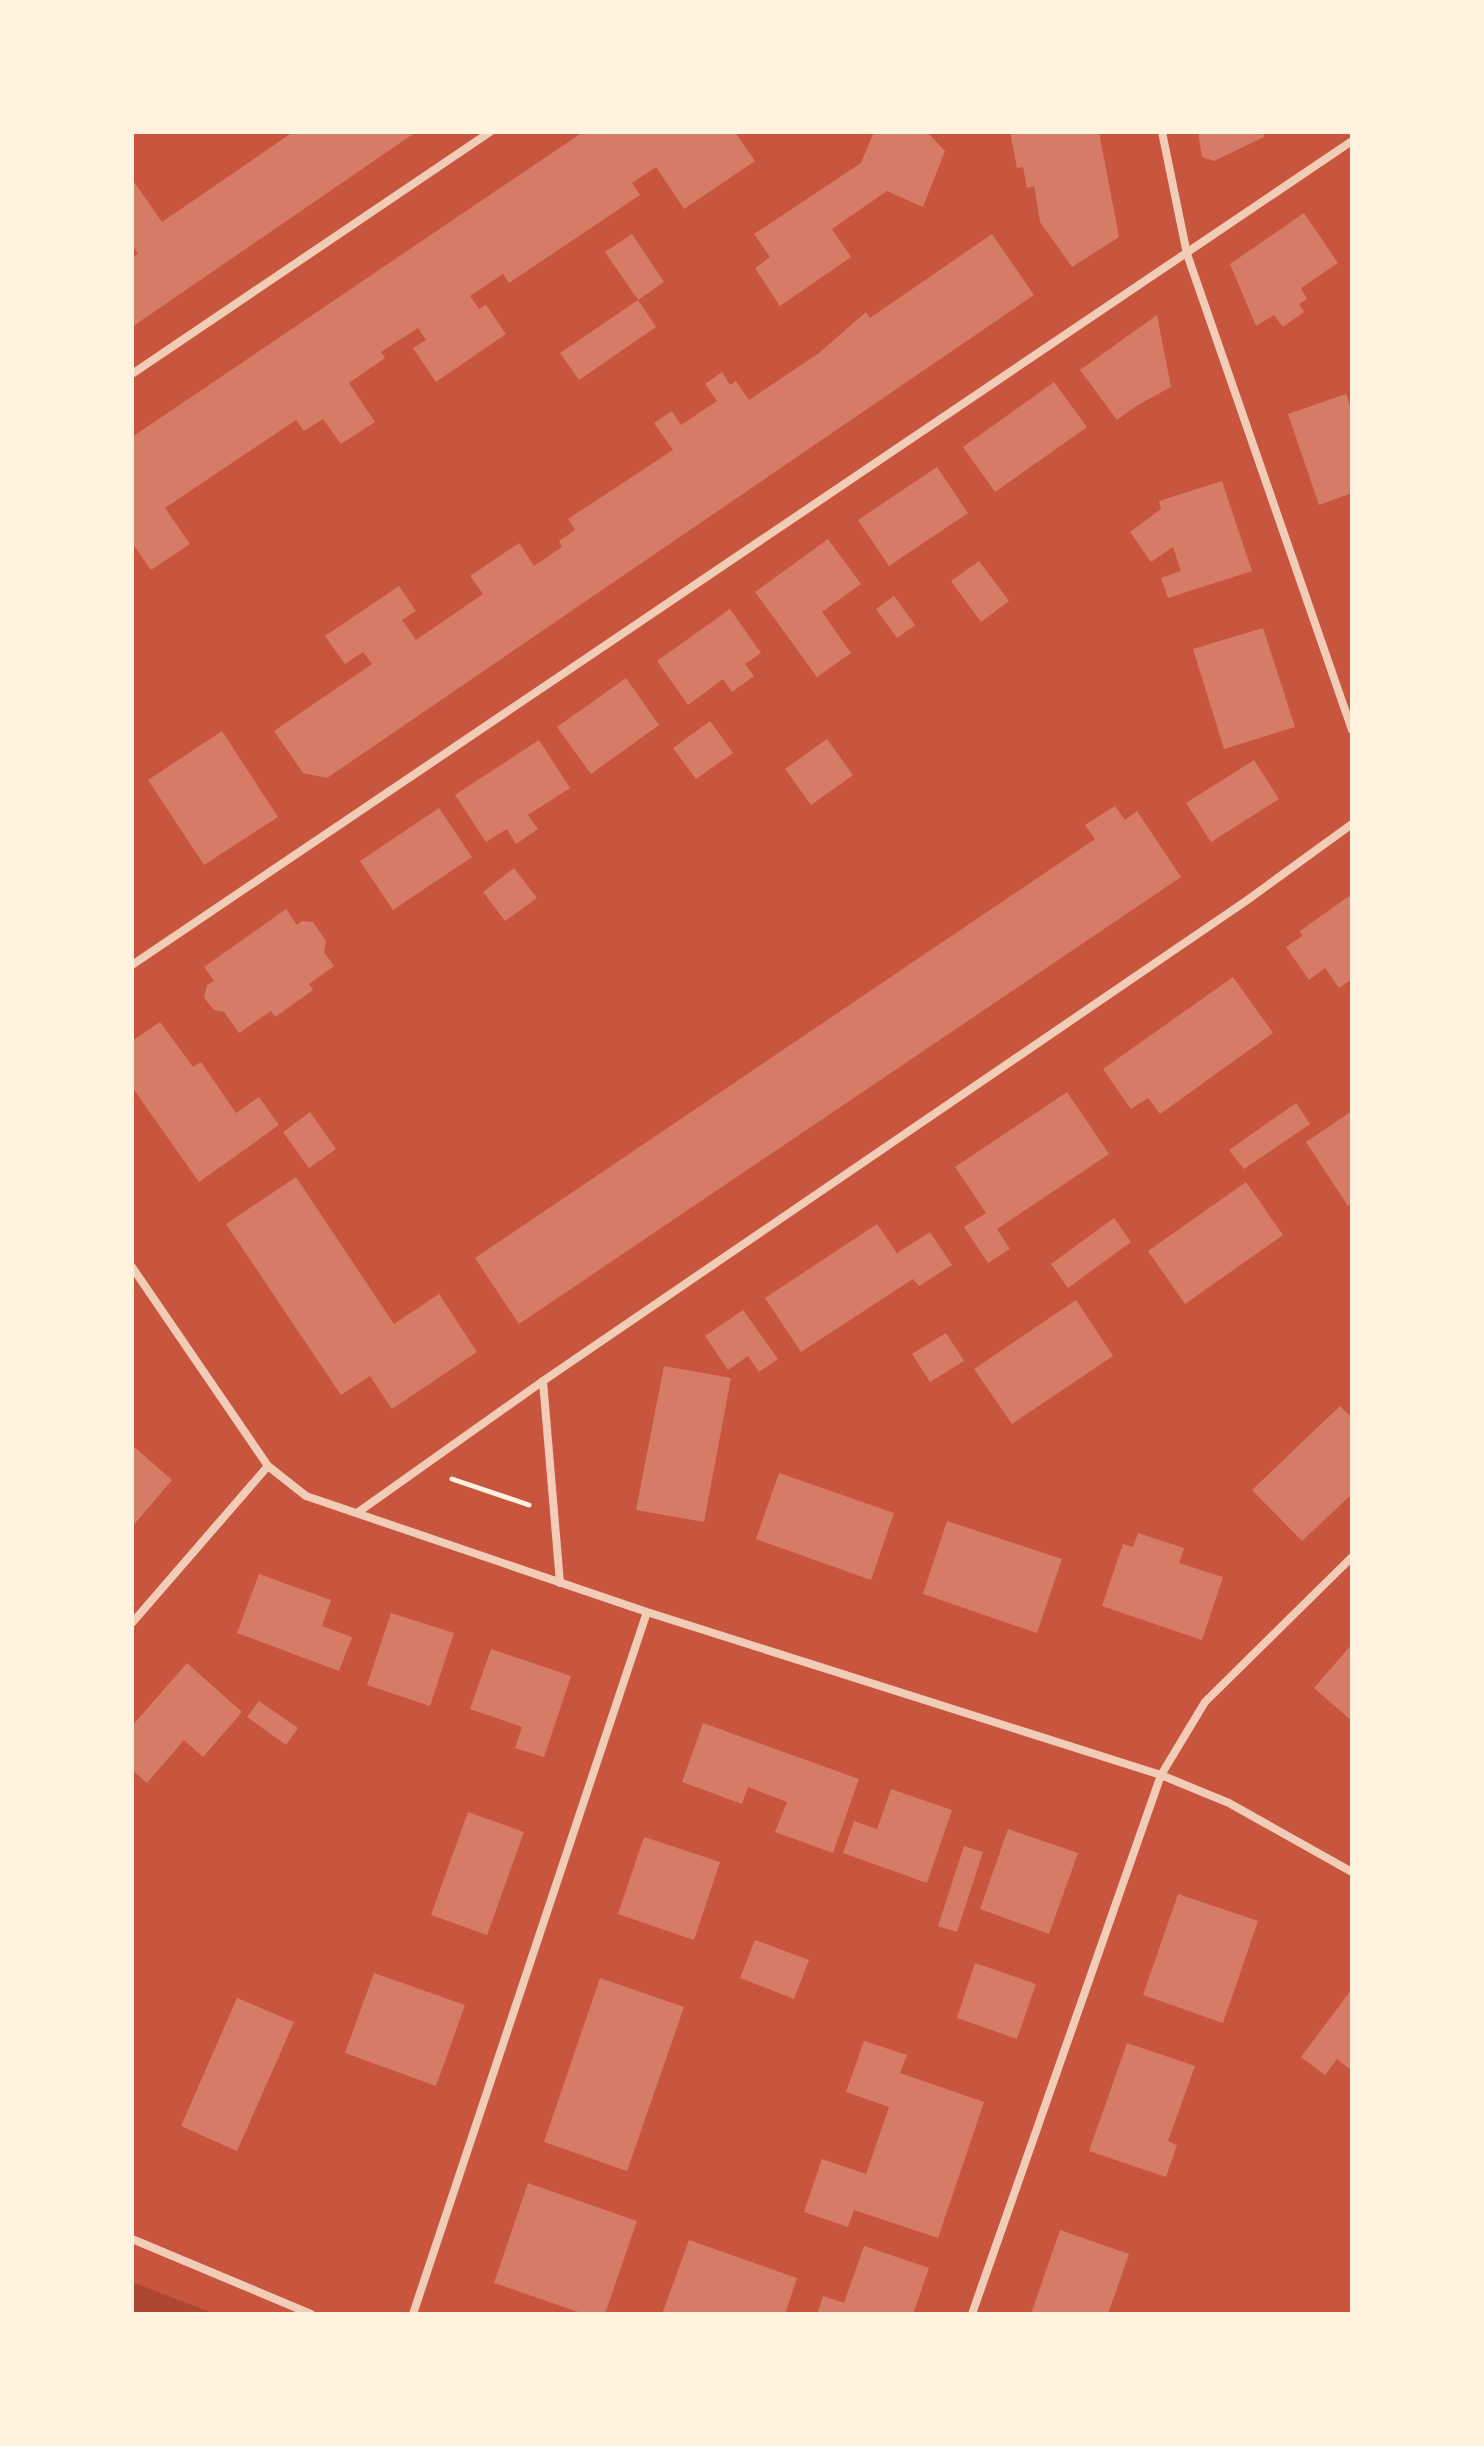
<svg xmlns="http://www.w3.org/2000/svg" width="1484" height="2446" font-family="'Varela Round',sans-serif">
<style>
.green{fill:#ae4732}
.building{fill:#d67c66}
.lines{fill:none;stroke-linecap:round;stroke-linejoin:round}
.path{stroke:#fff3e0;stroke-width:5}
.minor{stroke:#f1ccb7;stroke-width:8}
</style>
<rect width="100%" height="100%" fill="#c8553d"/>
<path class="green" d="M132 2282 215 2314H132Z"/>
<path class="building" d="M293 132H416L132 327V258L138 254 132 244V179L162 222Z
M583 132H735L755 161 684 209 656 167 632 183 640 195 509 283 503 274 470 296 479 309 486 305 506 334 436 382 413 348 426 340 418 328 381 352 385 358 349 383 375 422 341 444 323 419 304 431 296 420 165 508 190 544 151 570 132 543V437Z
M874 132H927L945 151 923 207 887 191 832 229 851 257 780 306 755 268 770 257 754 234 861 163Z
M1010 132H1099L1119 237 1072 267 1040 222 1034 186 1027 188 1023 167 1017 168Z
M1198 132H1263L1264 137 1214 161 1202 157Z
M1304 213 1338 263 1301 288 1307 299 1299 304 1304 312 1283 327 1274 315 1256 326 1230 264Z
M632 234 664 282 638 300 605 252Z
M992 234 1034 295 327 778 303 773 274 731 372 664 363 652 345 664 325 636 399 586 416 611 402 620 416 640 483 594 470 576 519 543 534 566 562 547 559 541 575 530 568 519 673 450 654 423 672 411 681 425 717 401 705 384 722 372 730 385 736 381 749 400 819 353 866 312 870 318Z
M638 300 656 327 579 380 560 353Z
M1157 315 1171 387 1136 406 1117 420 1080 370Z
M1054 382 1087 427 995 492 963 447Z
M1346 394 1352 411V493L1319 505 1288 414Z
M937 467 968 513 889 566 858 520Z
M1222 481 1252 571 1168 598 1161 578 1181 571 1173 547 1151 562 1130 532 1161 509 1159 501Z
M828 539 861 584 822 612 851 653 817 677 755 592Z
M979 561 1009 601 981 622 951 581Z
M894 596 915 625 897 638 876 609Z
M730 609 761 653 745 664 754 676 732 692 723 679 688 705 657 661Z
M1263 628 1295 727 1224 749 1193 649Z
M626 678 659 725 591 774 557 727Z
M710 721 733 753 696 779 673 748Z
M222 731 278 817 204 865 148 780Z
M827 739 853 775 811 805 785 769Z
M539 740 570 788 528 815 538 829 516 844 507 829 486 842 455 795Z
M1254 760 1279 799 1211 842 1186 803Z
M1115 806 1125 820 1137 811 1181 877 519 1324 475 1258 1095 839 1085 825Z
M439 808 472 857 393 910 360 861Z
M514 868 537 898 505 921 483 892Z
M1352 894V979L1339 988 1325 968 1309 980 1286 947 1302 936 1300 931Z
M286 909 297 925 302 921 313 922 326 941 324 952 334 966 309 984 313 990 292 1005 275 1017 271 1011 239 1033 224 1012 214 1010 204 998 207 985 214 981 204 967Z
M1233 977 1273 1033 1160 1114 1148 1098 1131 1109 1103 1069Z
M160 1022 193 1067 201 1062 236 1113 259 1097 279 1125 199 1182 132 1087V1041Z
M1067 1092 1109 1154 997 1229 1010 1249 988 1263 964 1227 986 1213 955 1167Z
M1296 1103 1310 1124 1244 1169 1229 1150Z
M1352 1111V1203L1348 1206 1306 1142Z
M310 1112 336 1149 309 1168 283 1132Z
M296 1177 394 1324 439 1294 477 1352 392 1409 370 1376 341 1395 226 1224Z
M1246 1182 1283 1235 1185 1304 1148 1251Z
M1114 1218 1131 1242 1068 1288 1051 1264Z
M877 1224 897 1253 930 1232 952 1265 919 1286 913 1279 801 1352 765 1298Z
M1076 1300 1113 1356 1012 1424 974 1369Z
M743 1310 778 1359 759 1372 748 1356 728 1370 705 1336Z
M946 1333 964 1361 930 1382 912 1354Z
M664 1366 731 1378 704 1522 636 1510Z
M1340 1406 1352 1418V1494L1302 1541 1252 1490Z
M132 1445 172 1480 132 1527Z
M779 1473 894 1513 871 1580 756 1539Z
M947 1521 1062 1559 1037 1633 923 1594Z
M1138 1533 1184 1548 1179 1563 1223 1577 1202 1640 1102 1606 1123 1544 1133 1547Z
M259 1574 331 1600 322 1626 352 1637 339 1671 237 1633Z
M391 1613 454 1633 430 1706 367 1685Z
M1352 1644V1721L1314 1688Z
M491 1649 571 1676 544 1757 515 1748 522 1727 470 1709Z
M187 1663 242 1712 203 1757 184 1740 147 1783 132 1770V1726Z
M259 1701 298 1728 286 1745 247 1717Z
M703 1723 859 1779 833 1853 775 1832 787 1802 748 1787 742 1804 682 1782Z
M891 1789 952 1810 927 1883 843 1853 854 1821 877 1829Z
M468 1812 524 1832 487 1935 431 1915Z
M1008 1829 1078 1853 1049 1934 980 1909Z
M644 1837 720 1862 694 1940 618 1914Z
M964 1846 983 1852 957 1932 938 1926Z
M1178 1894 1258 1921 1223 2023 1143 1995Z
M755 1940 809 1960 794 1999 740 1978Z
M975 1963 1036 1984 1017 2039 957 2018Z
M374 1973 465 2005 436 2086 345 2053Z
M600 1978 684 2007 627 2171 544 2142Z
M1352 1989V2071L1337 2059 1325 2075 1301 2057Z
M237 1998 294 2022 237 2151 181 2126Z
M864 2041 907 2055 900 2073 984 2102 938 2238 854 2210 848 2227 804 2212 822 2159 866 2174 889 2107 846 2092Z
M1127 2043 1195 2066 1168 2141 1177 2145 1166 2177 1089 2151Z
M528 2183 637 2221 605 2314H584L494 2283Z
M1060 2230 1129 2254 1108 2314H1031Z
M689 2240 797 2278 785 2314H662Z
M864 2246 929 2268 913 2314H817L823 2296 844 2303Z"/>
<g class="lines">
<path class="path" d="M452 1479 529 1505"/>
<path class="minor" d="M1162 132 1187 254 1352 730
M132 374 490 132
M132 965 1352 141
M132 1267 268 1466 306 1496 647 1612 1161 1775 1229 1803 1352 1872
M543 1381 560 1583
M357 1513 543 1381 1246 901 1352 824
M132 1623 268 1466
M132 2239 311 2314
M413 2314 647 1612
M972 2314 1161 1775 1205 1702 1352 1557"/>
</g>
<rect width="1484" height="2446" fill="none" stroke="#fff3e0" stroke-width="268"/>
</svg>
